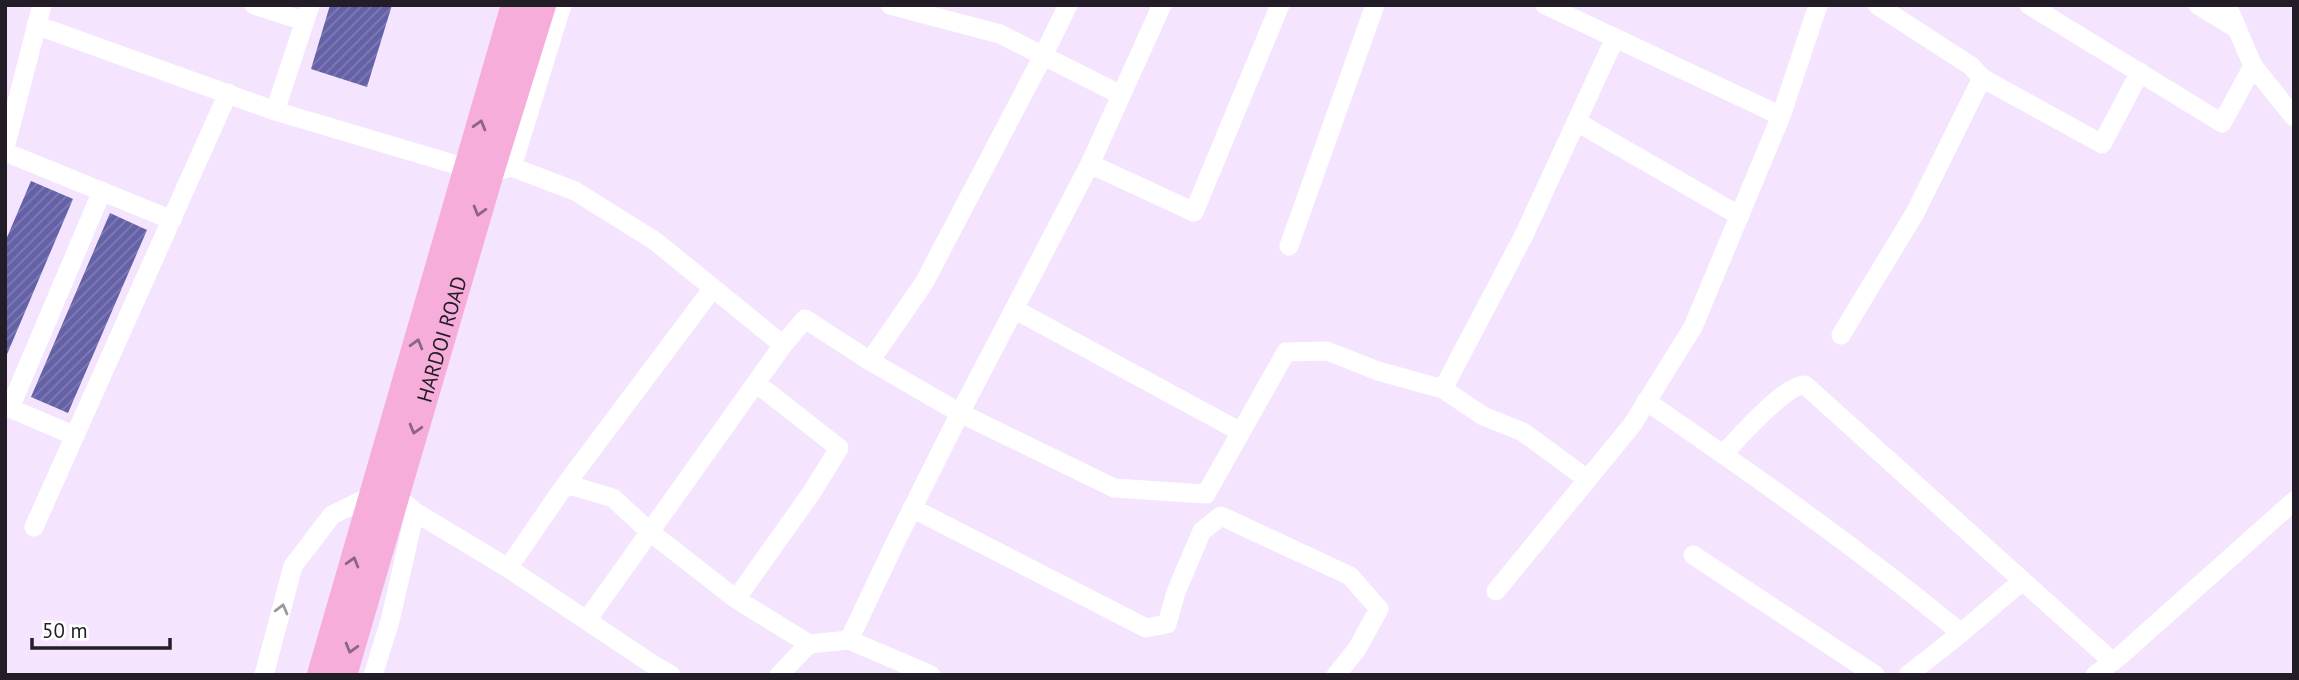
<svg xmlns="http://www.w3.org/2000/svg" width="2299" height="680" font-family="'PT Sans',sans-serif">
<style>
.building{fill:url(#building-hatch)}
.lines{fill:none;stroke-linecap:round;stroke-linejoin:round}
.minor{stroke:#fff;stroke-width:19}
.highway{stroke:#f6add9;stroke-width:28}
.oneway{stroke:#8c6580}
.oneway2{stroke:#9c999d}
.labels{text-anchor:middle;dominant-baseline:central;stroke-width:5;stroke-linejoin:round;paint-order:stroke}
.street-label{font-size:21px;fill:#221d26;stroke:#fff}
</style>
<defs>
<pattern id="building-hatch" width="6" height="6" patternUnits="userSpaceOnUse" patternTransform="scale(1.75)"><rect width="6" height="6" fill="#6561a8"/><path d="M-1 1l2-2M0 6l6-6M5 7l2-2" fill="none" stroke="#7f7caf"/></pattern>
</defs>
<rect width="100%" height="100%" fill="#f4e4fe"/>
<path class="building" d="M330 5H392L367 87 311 69Z
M31 181 73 199 5 359V242Z
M110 213 147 230 68 413 31 397Z"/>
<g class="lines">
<path class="minor" d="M254 5 304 21
M890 5 1000 34 1121 95
M1545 5 1781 116 1818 5
M1877 5 1971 66 1982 78 2102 144 2140 72
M2029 5 2222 123 2253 66
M2198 5 2237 29
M2227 5 2253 66 2294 117
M36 25 275 111 467 168
M275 111 310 5
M1577 122 1740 216
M5 148 42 5
M5 152 172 220
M1090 164 1194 212 1280 5
M512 167 575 191 655 241 783 345 805 319 870 361 960 413 1114 488 1206 494 1286 352 1327 351 1378 371 1443 389 1483 416 1523 432 1587 479
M500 170 512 167 562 5
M1289 246 1375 5
M1014 309 1239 431
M1841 335 1915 213 1982 78
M870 361 924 283 1043 56 1068 5
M1443 389 1524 235 1615 38
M1646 401C1754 475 1860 550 1961 633L2022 581
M5 406 75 436
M10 408 102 191
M1723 454C1739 438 1785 384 1805 385L2113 662
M563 488 713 288
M396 496 415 512 508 568 652 664 671 675
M912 508 1146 628 1167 624 1176 592 1202 531 1221 516 1350 576 1379 609 1357 649 1336 675
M34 527 228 93
M1693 555 1875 675
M508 568 563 488 573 486 613 498 650 532 736 599 809 644
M1496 591 1632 425 1693 327 1781 116
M736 599 812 492 839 448 756 383
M587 620 783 345
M264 675 293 566 332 515 373 495
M373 675 390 621 415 512
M779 675 809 644 849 640
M931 675 849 640 895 543 960 413 1090 164 1162 5
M1908 675 1961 633
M2095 675 2120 656 2294 501"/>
<g class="highway">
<path d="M321 675 515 5"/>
<path id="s1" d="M343 675 491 169 542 5"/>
</g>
</g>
<defs><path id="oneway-chevron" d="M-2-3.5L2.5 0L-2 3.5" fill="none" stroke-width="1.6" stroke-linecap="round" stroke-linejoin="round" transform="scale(1.75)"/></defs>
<g class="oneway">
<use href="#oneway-chevron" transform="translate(480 125) rotate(-74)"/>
<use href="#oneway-chevron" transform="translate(479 211) rotate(106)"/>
<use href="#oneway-chevron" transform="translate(417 344) rotate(-74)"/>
<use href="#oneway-chevron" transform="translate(415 429) rotate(106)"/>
<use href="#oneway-chevron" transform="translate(353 562) rotate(-74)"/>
<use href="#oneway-chevron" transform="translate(351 648) rotate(106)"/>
</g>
<use class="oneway2" href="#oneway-chevron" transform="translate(282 609) rotate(-75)"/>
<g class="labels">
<g class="street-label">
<text stroke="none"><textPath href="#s1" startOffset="350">HARDOI ROAD</textPath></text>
</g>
</g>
<rect width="2299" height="680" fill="none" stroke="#221d26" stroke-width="14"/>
<path d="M32 638v10h138v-10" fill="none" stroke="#221d26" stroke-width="3.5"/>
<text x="42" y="638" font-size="21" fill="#221d26" stroke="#ffffff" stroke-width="5" paint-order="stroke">50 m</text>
</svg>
